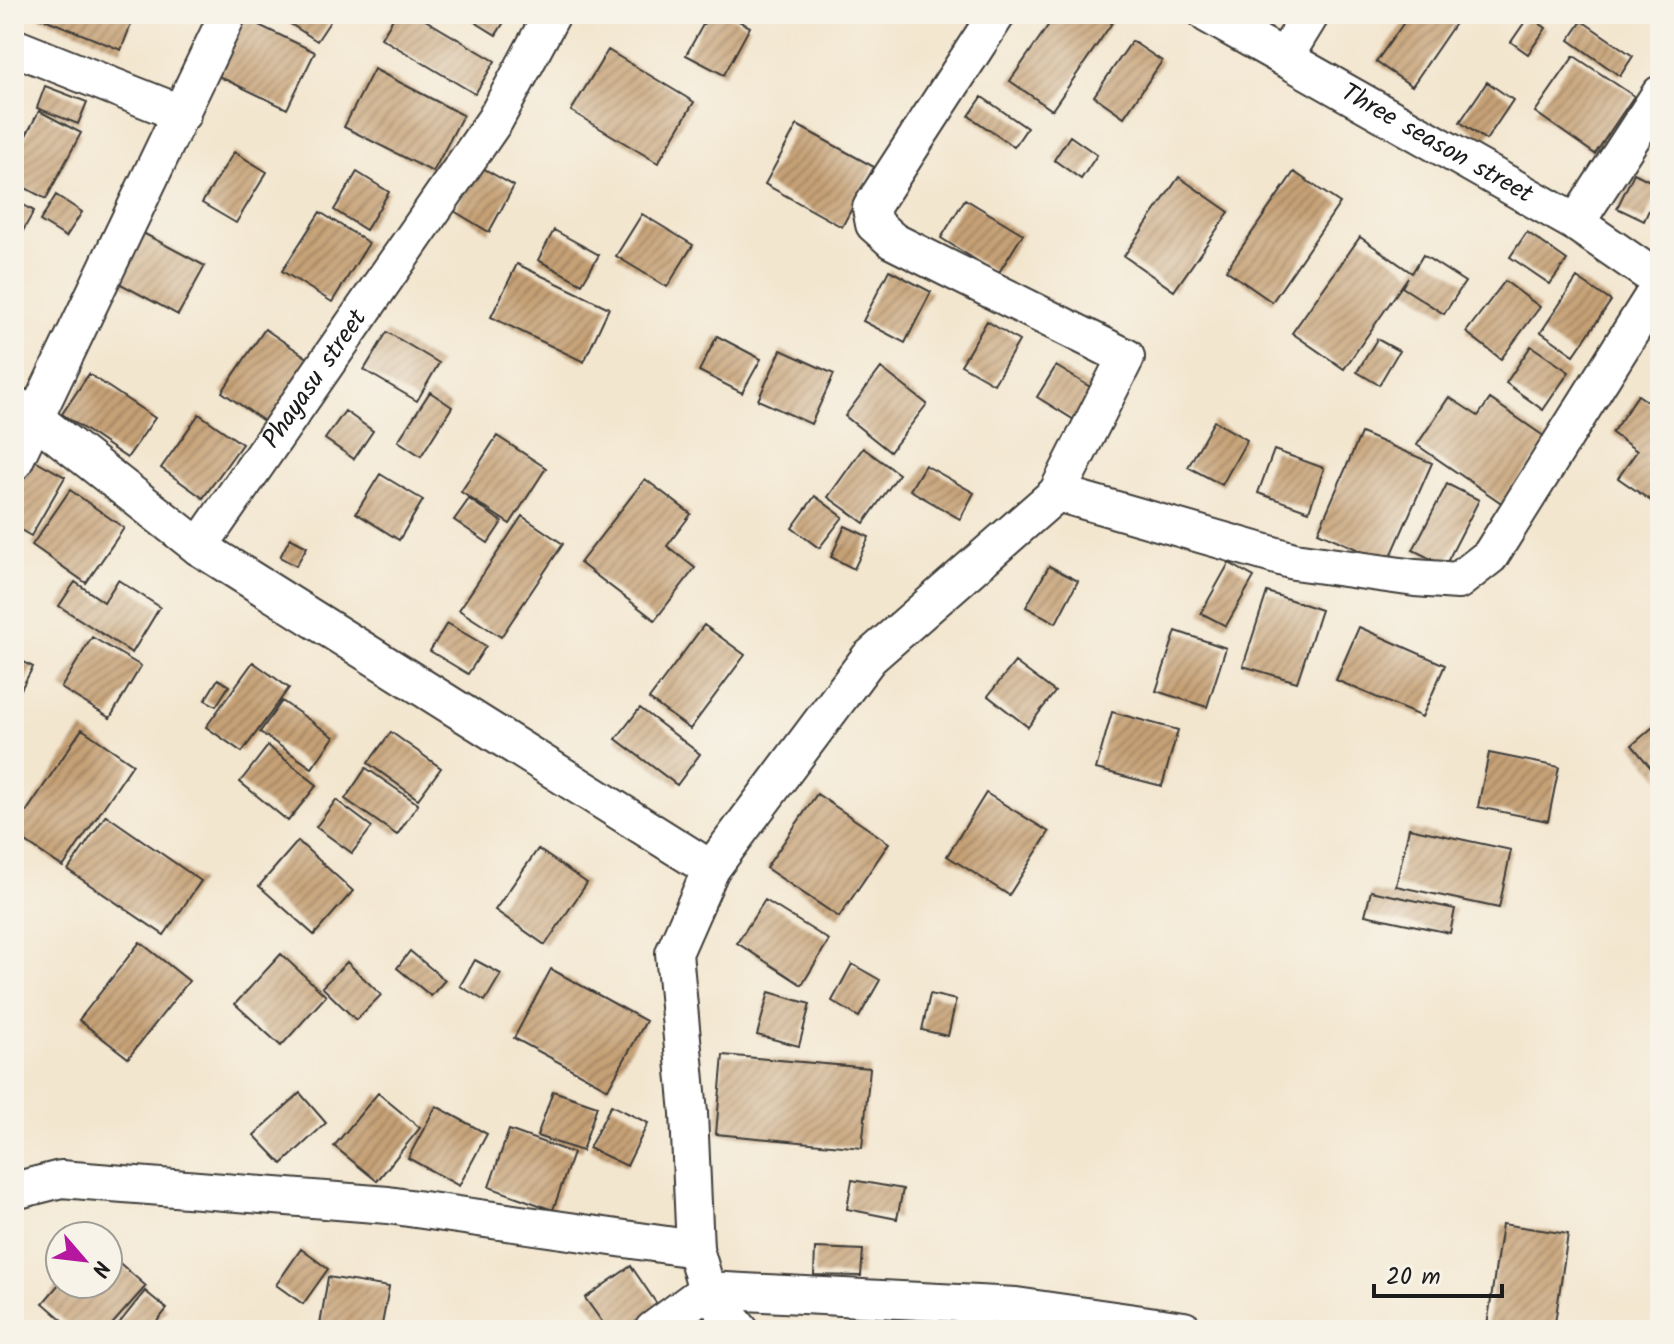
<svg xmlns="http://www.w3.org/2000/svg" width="1674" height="1344" font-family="Kalam,sans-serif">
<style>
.building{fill:url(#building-hatch)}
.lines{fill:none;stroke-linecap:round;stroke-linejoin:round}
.street-casing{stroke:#3c3a37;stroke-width:40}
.street{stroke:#fff;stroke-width:36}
.labels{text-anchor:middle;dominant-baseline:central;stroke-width:8;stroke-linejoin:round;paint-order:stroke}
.street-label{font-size:26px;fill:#1c1c1c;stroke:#f7f3e8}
</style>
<defs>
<pattern id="building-hatch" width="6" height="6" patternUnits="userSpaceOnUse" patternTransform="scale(2)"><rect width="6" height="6" fill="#c6a176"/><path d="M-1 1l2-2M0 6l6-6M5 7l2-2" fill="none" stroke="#a08260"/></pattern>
</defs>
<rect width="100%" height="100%" fill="#f7f3e8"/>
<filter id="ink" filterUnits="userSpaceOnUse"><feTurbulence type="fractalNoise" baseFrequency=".0125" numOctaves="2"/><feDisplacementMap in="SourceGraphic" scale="16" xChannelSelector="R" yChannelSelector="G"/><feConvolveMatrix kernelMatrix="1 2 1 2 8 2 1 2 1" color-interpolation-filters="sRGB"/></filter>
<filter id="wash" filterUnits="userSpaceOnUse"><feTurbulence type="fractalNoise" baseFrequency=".006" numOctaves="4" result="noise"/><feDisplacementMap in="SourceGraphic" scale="32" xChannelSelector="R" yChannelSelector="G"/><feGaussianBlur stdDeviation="1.8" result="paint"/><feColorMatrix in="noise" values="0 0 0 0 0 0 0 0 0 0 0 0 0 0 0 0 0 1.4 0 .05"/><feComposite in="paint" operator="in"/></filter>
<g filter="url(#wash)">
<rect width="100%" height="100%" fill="#f3e6cf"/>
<g id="blocks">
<path class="building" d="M32 14H135L121 50Z
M275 14H335L317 41Z
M396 14H415L495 61 475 94 381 38Z
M462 14H509L496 35Z
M709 14H726L750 27 724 75 686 55Z
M1056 14H1100L1112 23 1052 110 1010 81Z
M1410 14H1446L1456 22 1412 86 1376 62Z
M1529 16 1546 28 1528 54 1511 42Z
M244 18 315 52 287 109 216 75Z
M1582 21 1633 56 1620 76 1569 40Z
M1132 41 1162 61 1124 117 1094 96Z
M608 50 694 102 658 163 571 111Z
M1574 56 1634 96 1595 154 1535 112Z
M374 69 463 115 433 172 344 127Z
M1487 82 1513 100 1486 140 1460 122Z
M45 86 87 102 78 124 37 108Z
M982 97 1027 128 1014 147 969 116Z
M39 111 81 133 46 199 14 182V158Z
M797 125 874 167 842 227 765 184Z
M1070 136 1097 155 1081 179 1054 160Z
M234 152 267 172 236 223 202 203Z
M479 166 514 186 489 232 454 211Z
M357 172 389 192 366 230 334 210Z
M1294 172 1340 203 1272 302 1226 270Z
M1634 173 1660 186 1644 221 1617 208Z
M1179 177 1229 212 1174 291 1124 256Z
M56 195 82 212 66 237 40 221Z
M965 199 1023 234 998 274 941 238Z
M14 200 34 211 14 247Z
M320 212 369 243 332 302 282 271Z
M642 214 693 245 667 287 616 256Z
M554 230 599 255 582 284 538 260Z
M1527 232 1567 260 1550 284 1510 257Z
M143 233 205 266 178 315 117 282Z
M1360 237 1412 273 1423 255 1465 282 1444 314 1402 287 1408 277 1344 369 1292 333Z
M517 264 609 308 584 362 491 317Z
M889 270 931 292 905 343 863 321Z
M1577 278 1611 301 1574 355 1541 332Z
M1505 281 1540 307 1501 359 1466 332Z
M987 321 1019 341 994 384 961 365Z
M265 329 318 365 274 428 222 392Z
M387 332 439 363 417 401 364 370Z
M717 336 761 359 742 393 699 371Z
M1377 339 1399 351 1379 385 1357 372Z
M1531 346 1569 372 1543 410 1506 383Z
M781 350 834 374 811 424 758 400Z
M1056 366 1095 390 1076 421 1037 397Z
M881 368 927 404 890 452 845 416Z
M89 374 155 418 127 458 62 414Z
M430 392 452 407 421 456 398 441Z
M1638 395 1660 410V507L1618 478 1637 451 1612 433Z
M1449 397 1478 416 1490 399 1548 439 1503 504 1417 445Z
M345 411 373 431 354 459 325 439Z
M199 414 242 444 203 498 161 468Z
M1214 421 1247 440 1222 485 1188 467Z
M1361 433 1432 463 1388 563 1318 532Z
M497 436 546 468 510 524 461 492Z
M863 448 899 474 864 523 828 497Z
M1274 450 1324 468 1309 511 1258 493Z
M33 459 65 477 31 536 14 526V492Z
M925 465 974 493 960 519 910 490Z
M380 474 423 500 399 540 356 513Z
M645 479 691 514 667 546 695 568 655 620 580 563Z
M1447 484 1479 500 1445 566 1413 550Z
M70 490 124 528 86 583 32 545Z
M815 496 843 517 819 548 792 528Z
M469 499 502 522 488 543 454 520Z
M522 516 563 544 501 637 459 610Z
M845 526 869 537 854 569 831 557Z
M290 538 307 547 296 566 280 557Z
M1229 563 1254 577 1226 626 1201 613Z
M1049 566 1078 581 1056 623 1026 607Z
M118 580 160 607 132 653 59 606 75 582 104 602Z
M1267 592 1321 610 1297 682 1243 666Z
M447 623 486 646 468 674 430 651Z
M704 625 745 655 690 729 649 699Z
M1359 627 1445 665 1422 717 1336 680Z
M1176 631 1226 648 1207 707 1156 691Z
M92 637 141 666 110 718 61 688Z
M14 657 33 667 14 702Z
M253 662 289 688 242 752 206 727Z
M1015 662 1055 692 1028 727 988 696Z
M218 679 229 686 216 706 205 700Z
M282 701 334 737 312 768 260 732Z
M640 708 700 754 677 785 616 739Z
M1112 712 1178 730 1162 786 1096 769Z
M1660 721V779L1632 745Z
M82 729 133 764 63 867 14 834V830Z
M391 732 441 768 418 799 368 763Z
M268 746 317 785 288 821 240 782Z
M1489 753 1559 767 1548 821 1478 807Z
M366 768 418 804 397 835 345 799Z
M986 793 1049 832 1009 895 947 856Z
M817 794 889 843 839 917 766 868Z
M336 800 372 827 352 853 316 827Z
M106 815 201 881 164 935 68 870Z
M1409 828 1511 850 1499 908 1396 886Z
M298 841 353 891 314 935 259 886Z
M538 849 587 883 545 945 495 910Z
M1371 891 1455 909 1450 933 1365 915Z
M765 900 829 940 802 985 737 943Z
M140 942 189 981 128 1058 79 1020Z
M410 951 445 980 431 996 397 968Z
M281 954 326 996 281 1046 235 1004Z
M475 960 501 974 485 1001 460 986Z
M347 962 381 995 356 1020 322 987Z
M852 964 880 980 859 1017 832 1001Z
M551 969 646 1021 608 1089 514 1038Z
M769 992 810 1004 799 1046 757 1035Z
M930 994 956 1000 948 1036 922 1030Z
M723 1055 870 1068 862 1148 716 1134Z
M553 1091 597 1106 582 1151 537 1136Z
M300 1093 326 1123 282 1164 254 1135Z
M378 1093 420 1128 377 1181 334 1146Z
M611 1105 648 1123 627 1166 589 1148Z
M436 1106 487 1134 459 1186 408 1158Z
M509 1130 573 1153 553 1210 489 1187Z
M852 1180 903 1189 897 1219 847 1209Z
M1502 1224 1568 1234 1554 1330H1516L1487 1326Z
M815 1248 863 1250 861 1276 814 1275Z
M301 1249 328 1269 303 1304 276 1285Z
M108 1253 146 1286 107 1330H74L43 1303 59 1284H108Z
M631 1266 661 1310 633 1330H608L585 1298Z
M328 1277 389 1287 381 1330H349L320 1325Z
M145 1291 167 1309 150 1330H114Z"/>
</g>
</g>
<g filter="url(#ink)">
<use href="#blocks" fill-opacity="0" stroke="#3c3a37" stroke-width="2"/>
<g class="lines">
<defs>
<g id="street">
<path d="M997 14 871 208 874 224 893 241 1126 357 1057 493"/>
<path id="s1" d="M1207 14 1576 223 1660 281"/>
<path d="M14 47 182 114"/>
<path d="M1284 58 1311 14"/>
<path d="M1576 223 1660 94"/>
<path d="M14 404 36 419 199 547 711 869 674 953 689 1113 695 1249 707 1290 740 1330"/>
<path d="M14 462 228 14"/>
<path id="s2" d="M199 547 495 120 552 14"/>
<path d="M711 869 869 658 1057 493 1294 561 1415 578 1458 581 1490 556 1660 285"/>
<path d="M14 1191 61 1179 388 1205 695 1249"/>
<path d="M653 1330 707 1290 1016 1306 1184 1330"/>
</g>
</defs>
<use href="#street" class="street-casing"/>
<use href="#street" class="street"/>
</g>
</g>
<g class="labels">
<g class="street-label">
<text stroke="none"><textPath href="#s1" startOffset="264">Three season street</textPath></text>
<text stroke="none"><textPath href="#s2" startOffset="204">Phayasu street</textPath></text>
</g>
</g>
<rect width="1674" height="1344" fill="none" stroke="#f7f3e8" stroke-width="48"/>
<g transform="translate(84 1260) rotate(118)"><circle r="38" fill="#f7f3e8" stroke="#9f9d96" stroke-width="2"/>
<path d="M0-6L14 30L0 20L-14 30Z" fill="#b5179e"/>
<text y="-12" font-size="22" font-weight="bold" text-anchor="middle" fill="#1c1c1c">N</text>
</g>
<path d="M1374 1284v12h128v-12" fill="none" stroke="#1c1c1c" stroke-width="4"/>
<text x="1386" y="1284" font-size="24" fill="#1c1c1c" stroke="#f7f3e8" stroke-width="6" paint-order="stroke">20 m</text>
</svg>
